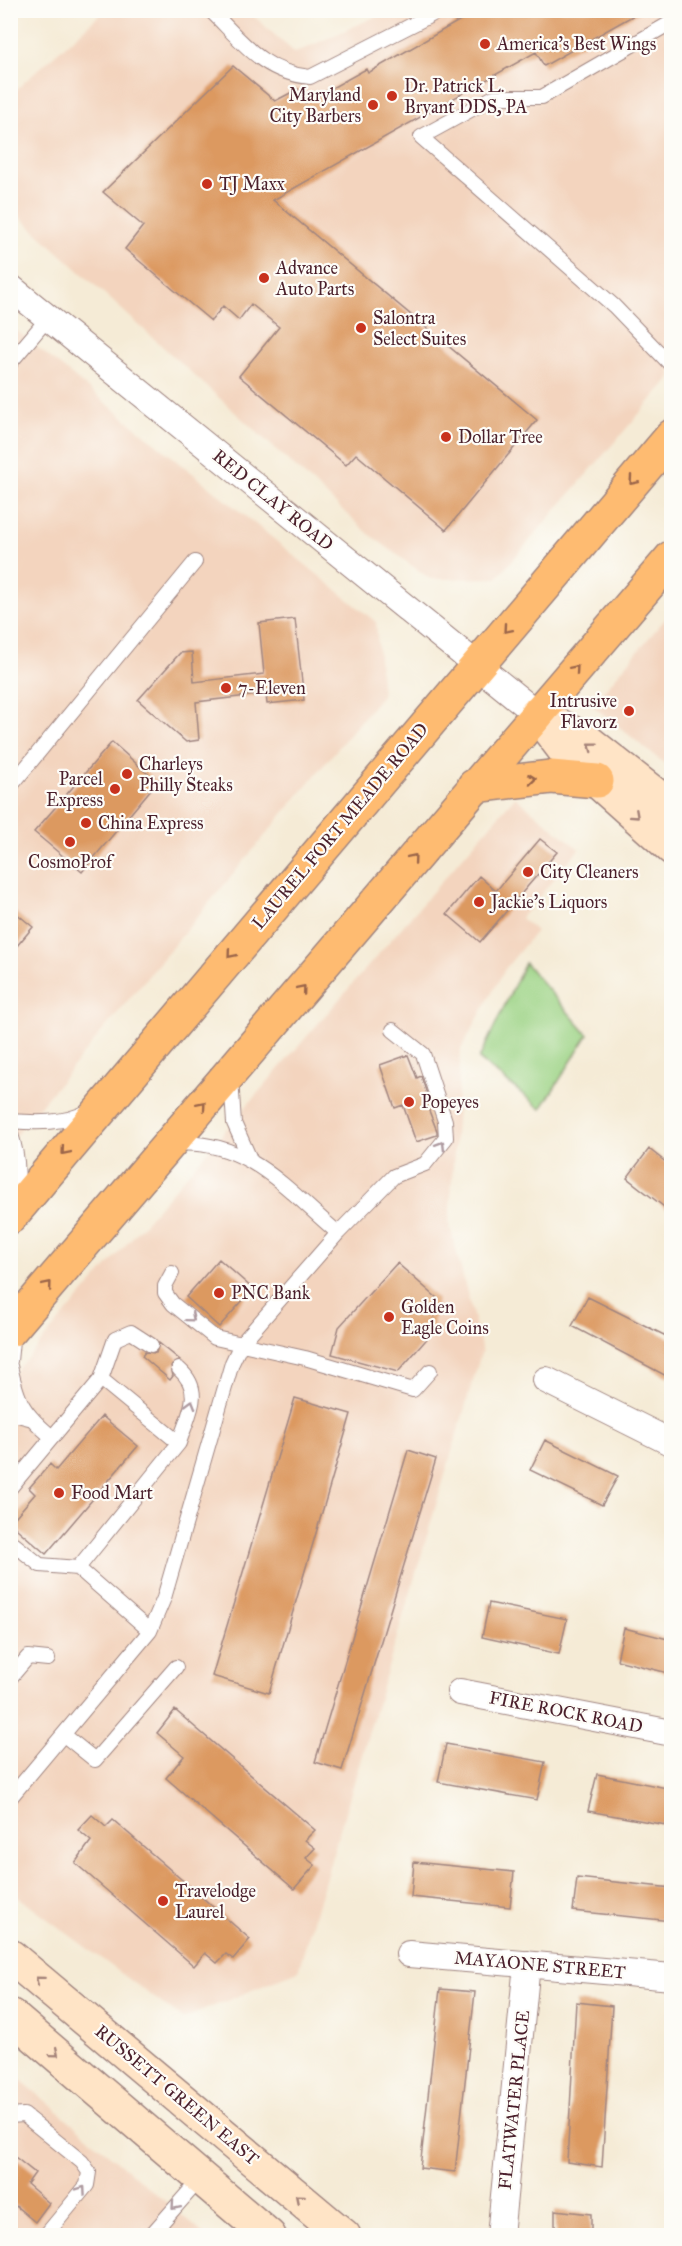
<svg xmlns="http://www.w3.org/2000/svg" width="682" height="2246" font-family="'IM FELL Great Primer',serif">
<style>
.built{fill:#f3d4be}
.green{fill:#9cd385;stroke:#737958;stroke-width:1.5}
.building{fill:#dc9961}
.lines{fill:none;stroke-linecap:round;stroke-linejoin:round}
.lane-casing{stroke:#a08580;stroke-width:16}
.street-casing{stroke:#a08580;stroke-width:28}
.secondary-casing{stroke:#a08580;stroke-width:36}
.primary-casing{stroke:#a08580;stroke-width:36}
.lane{stroke:#fff;stroke-width:14}
.street{stroke:#fff;stroke-width:26}
.secondary{stroke:#ffe4c6;stroke-width:33}
.primary{stroke:#febb71;stroke-width:33}
.oneway{stroke:#9b654a}
.oneway2{stroke:#a48278}
.oneway3{stroke:#ae9aa0}
.poi-dot{fill:#c8321e;stroke:#fdfcf7;stroke-width:2}
.labels{text-anchor:middle;dominant-baseline:central;stroke-width:4.5;stroke-linejoin:round;paint-order:stroke}
.poi-label{font-size:18px;fill:#4a1f2b;stroke:#fdfcf7;text-anchor:start}
.street-label{font-size:18px;fill:#4a1f2b;stroke:#fdfcf7}
</style>
<rect width="100%" height="100%" fill="#fdfcf7"/>
<filter id="ink" filterUnits="userSpaceOnUse"><feTurbulence type="fractalNoise" baseFrequency=".0167" numOctaves="2"/><feDisplacementMap in="SourceGraphic" scale="12" xChannelSelector="R" yChannelSelector="G"/><feConvolveMatrix kernelMatrix="1 2 1 2 8 2 1 2 1" color-interpolation-filters="sRGB"/></filter>
<filter id="wash" filterUnits="userSpaceOnUse"><feTurbulence type="fractalNoise" baseFrequency=".008" numOctaves="4" result="noise"/><feDisplacementMap in="SourceGraphic" scale="24" xChannelSelector="R" yChannelSelector="G"/><feGaussianBlur stdDeviation="1.35" result="paint"/><feColorMatrix in="noise" values="0 0 0 0 0 0 0 0 0 0 0 0 0 0 0 0 0 1.4 0 .05"/><feComposite in="paint" operator="in"/></filter>
<g filter="url(#wash)">
<rect width="100%" height="100%" fill="#f5ebd6"/>
<path class="built" d="M104 11H248L295 53 388 11H671V377L497 578 430 579 369 534 11 209 10 95Z
M11 326 376 622 382 695 11 1141Z
M671 612V769L592 705Z
M515 797 579 849 521 918 536 931 505 969 461 1049 449 1223 482 1350 298 1971 183 2019 11 1892V1377Z
M10 2071 47 2102 205 2235H11Z"/>
<path class="green" d="M525 963 588 1035 541 1109 479 1059Z"/>
<g id="blocks">
<path class="building" d="M478 10H643L544 66 536 52 273 200 537 420 446 530 356 454 346 465 239 376 279 327 251 304 239 320 223 306 211 321 125 249 143 226 103 192 233 66 275 101 298 89 305 103 366 69 368 73Z
M295 619 304 700 267 704 266 694 196 702 199 740 186 742 138 700 180 653 192 652 194 682 264 674 259 623Z
M112 742 157 782 82 872 34 832Z
M540 839 557 852 480 942 447 914 479 876 496 891Z
M10 908 33 927 10 954Z
M408 1055 417 1078 421 1076 428 1097 424 1098 437 1131V1135L416 1142 403 1105 395 1108 380 1065Z
M649 1149 672 1167V1213L627 1178Z
M219 1259 253 1289 219 1327 186 1297Z
M397 1263 437 1298 432 1333 398 1372 332 1354 339 1327Z
M588 1297 672 1339V1379L572 1326Z
M159 1343 180 1360 171 1366 173 1376 170 1380 142 1356 145 1352 156 1353Z
M295 1398 351 1414 269 1693 212 1676Z
M102 1416 138 1446 46 1554 10 1523 35 1494 29 1488 50 1464 56 1470Z
M545 1440 618 1476 602 1505 530 1470Z
M408 1450 436 1459 342 1770 315 1762Z
M489 1603 567 1619 559 1654 482 1637Z
M624 1628 672 1640V1674L617 1660Z
M175 1710 315 1830 305 1840 315 1848 306 1858 315 1865 294 1889 166 1778 184 1756 157 1733Z
M446 1744 545 1762 537 1800 438 1782Z
M597 1774 672 1789V1826L588 1811Z
M92 1815 106 1827 113 1820 250 1939 233 1959 226 1954 217 1963 205 1953 194 1966 75 1863 91 1841 78 1830Z
M414 1862 514 1872 510 1907 411 1897Z
M577 1878 672 1888V1921L573 1911Z
M440 1989 475 1992 455 2172 420 2168Z
M576 2002 612 2006 602 2167 567 2162Z
M10 2153 35 2173 27 2184 49 2203 35 2222 12 2203 10 2204Z
M555 2210 591 2214V2235H555Z"/>
</g>
</g>
<g filter="url(#ink)">
<use href="#blocks" fill-opacity="0" stroke="#a08580" stroke-width="1.5"/>
<g class="lines">
<defs>
<path id="lane" d="M210 10C242 41 263 73 310 77L441 10
M672 22 542 97H494L421 137 614 306 672 366
M10 363 48 318
M10 787 195 562
M231 1078 234 1123 250 1159
M10 1121C36 1123 64 1124 87 1112
M10 1131C17 1152 21 1178 13 1199
M176 1144C247 1138 288 1191 338 1233
M172 1273 165 1286V1293L173 1304 215 1338 305 1358 413 1390 430 1371
M10 1361 13 1330
M10 1366C18 1403 23 1413 52 1437
M179 1369C205 1392 188 1414 179 1443
M101 1379 115 1339 131 1332 151 1345
M10 1413 29 1418
M10 1488 101 1379 179 1443 78 1568 40 1565 10 1541
M78 1568 150 1631
M10 1678 28 1657 48 1659
M64 1735 95 1760 176 1667
M10 1798 150 1631 164 1598 232 1363 241 1344 338 1233 394 1176 425 1164 446 1138 445 1121 423 1054 393 1030
M10 2116 24 2115 82 2162 89 2172 87 2185 45 2236
M150 2236 201 2178"/>
<path id="street" d="M10 287 536 713
M546 1380 672 1443
M460 1692 672 1733
M409 1954 672 1977
M500 2236 527 1964"/>
<path id="secondary" d="M536 713 568 755 672 848
M556 724 587 741 672 808
M10 1956 344 2236
M10 2015 269 2236"/>
<path id="primary" d="M474 786 551 777 597 781
M10 1217 672 436
M10 1330 672 557"/>
</defs>
<use href="#lane" class="lane-casing"/>
<use href="#street" class="street-casing"/>
<use href="#secondary" class="secondary-casing"/>
<use href="#primary" class="primary-casing"/>
<use href="#lane" class="lane"/>
<use href="#street" class="street"/>
<use href="#secondary" class="secondary"/>
<use href="#primary" class="primary"/>
</g>
<defs><path id="oneway-chevron" d="M-2-3.5L2.5 0L-2 3.5" fill="none" stroke-width="1.6" stroke-linecap="round" stroke-linejoin="round" transform="scale(1.5)"/></defs>
<g class="oneway">
<use href="#oneway-chevron" transform="translate(633 481) rotate(131)"/>
<use href="#oneway-chevron" transform="translate(507 629) rotate(131)"/>
<use href="#oneway-chevron" transform="translate(575 669) rotate(-49)"/>
<use href="#oneway-chevron" transform="translate(532 779) rotate(-7)"/>
<use href="#oneway-chevron" transform="translate(413 858) rotate(-50)"/>
<use href="#oneway-chevron" transform="translate(231 954) rotate(130)"/>
<use href="#oneway-chevron" transform="translate(302 989) rotate(-50)"/>
<use href="#oneway-chevron" transform="translate(202 1105) rotate(-49)"/>
<use href="#oneway-chevron" transform="translate(65 1151) rotate(130)"/>
<use href="#oneway-chevron" transform="translate(48 1285) rotate(-50)"/>
</g>
<g class="oneway2">
<use href="#oneway-chevron" transform="translate(592 746) rotate(-143)"/>
<use href="#oneway-chevron" transform="translate(635 815) rotate(42)"/>
<use href="#oneway-chevron" transform="translate(39 1980) rotate(-140)"/>
<use href="#oneway-chevron" transform="translate(55 2053) rotate(40)"/>
<use href="#oneway-chevron" transform="translate(299 2198) rotate(-140)"/>
</g>
<g class="oneway3">
<use href="#oneway-chevron" transform="translate(441 1145) rotate(-58)"/>
<use href="#oneway-chevron" transform="translate(191 1318) rotate(40)"/>
<use href="#oneway-chevron" transform="translate(191 1404) rotate(-74)"/>
<use href="#oneway-chevron" transform="translate(82 2190) rotate(-55)"/>
<use href="#oneway-chevron" transform="translate(175 2206) rotate(131)"/>
</g>
</g>
<g class="poi-dot">
<circle cx="485" cy="44" r="6"/>
<circle cx="392" cy="96" r="6"/>
<circle cx="373" cy="105" r="6"/>
<circle cx="207" cy="184" r="6"/>
<circle cx="264" cy="278" r="6"/>
<circle cx="361" cy="328" r="6"/>
<circle cx="446" cy="437" r="6"/>
<circle cx="226" cy="688" r="6"/>
<circle cx="629" cy="711" r="6"/>
<circle cx="127" cy="774" r="6"/>
<circle cx="115" cy="789" r="6"/>
<circle cx="86" cy="823" r="6"/>
<circle cx="70" cy="842" r="6"/>
<circle cx="528" cy="872" r="6"/>
<circle cx="479" cy="902" r="6"/>
<circle cx="409" cy="1102" r="6"/>
<circle cx="219" cy="1293" r="6"/>
<circle cx="389" cy="1317" r="6"/>
<circle cx="59" cy="1493" r="6"/>
<circle cx="163" cy="1901" r="6"/>
</g>
<g class="labels">
<g class="poi-label">
<text x="497" y="44">America's Best Wings</text>
<text x="404" y="86">Dr. Patrick L.<tspan x="404" dy="21">Bryant DDS, PA</tspan></text>
<text x="361" y="95" text-anchor="end">Maryland<tspan x="361" dy="21">City Barbers</tspan></text>
<text x="219" y="184">TJ Maxx</text>
<text x="276" y="268">Advance<tspan x="276" dy="21">Auto Parts</tspan></text>
<text x="373" y="318">Salontra<tspan x="373" dy="21">Select Suites</tspan></text>
<text x="458" y="437">Dollar Tree</text>
<text x="238" y="688">7-Eleven</text>
<text x="617" y="701" text-anchor="end">Intrusive<tspan x="617" dy="21">Flavorz</tspan></text>
<text x="139" y="764">Charleys<tspan x="139" dy="21">Philly Steaks</tspan></text>
<text x="103" y="779" text-anchor="end">Parcel<tspan x="103" dy="21">Express</tspan></text>
<text x="98" y="823">China Express</text>
<text x="70" y="862" text-anchor="middle">CosmoProf</text>
<text x="540" y="872">City Cleaners</text>
<text x="491" y="902">Jackie's Liquors</text>
<text x="421" y="1102">Popeyes</text>
<text x="231" y="1293">PNC Bank</text>
<text x="401" y="1307">Golden<tspan x="401" dy="21">Eagle Coins</tspan></text>
<text x="71" y="1493">Food Mart</text>
<text x="175" y="1891">Travelodge<tspan x="175" dy="21">Laurel</tspan></text>
</g>
<g class="street-label">
<text transform="translate(273 500) rotate(39)">RED CLAY ROAD</text>
<text transform="translate(340 826) rotate(-50)">LAUREL FORT MEADE ROAD</text>
<text transform="translate(566 1712) rotate(11)">FIRE ROCK ROAD</text>
<text transform="translate(540 1965) rotate(5)">MAYAONE STREET</text>
<text transform="translate(177 2095) rotate(40)">RUSSETT GREEN EAST</text>
<text transform="translate(514 2100) rotate(-84)">FLATWATER PLACE</text>
</g>
</g>
<rect width="682" height="2246" fill="none" stroke="#fdfcf7" stroke-width="36"/>
</svg>
